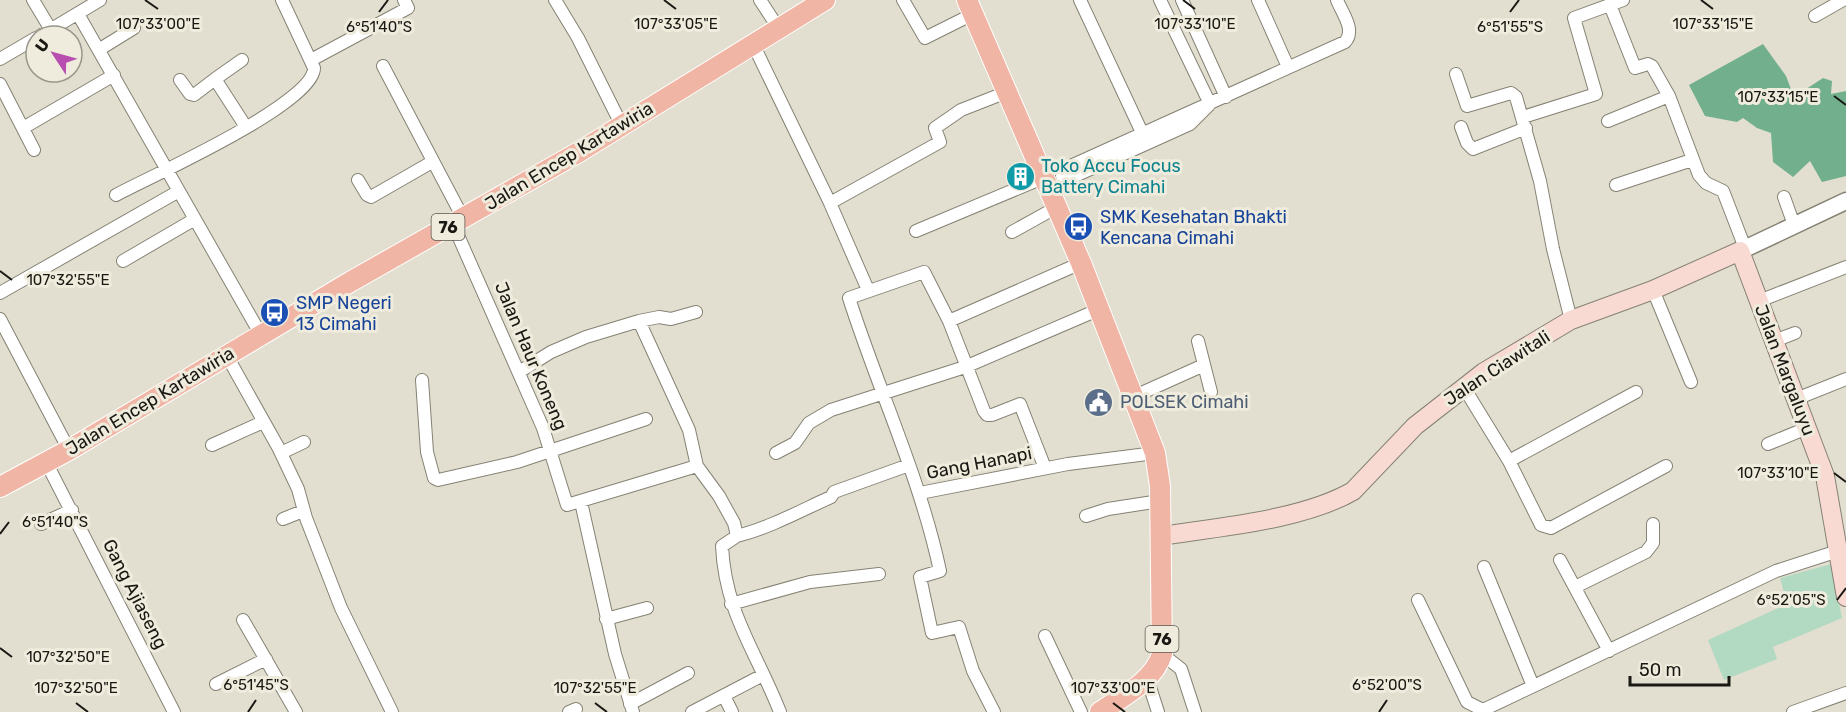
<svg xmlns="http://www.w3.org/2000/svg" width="1846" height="712" font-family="Rubik,sans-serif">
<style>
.green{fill:#b2d9c2}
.forest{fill:#72af8d}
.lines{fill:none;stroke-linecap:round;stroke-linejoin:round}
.minor-casing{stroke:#858274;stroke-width:14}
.tertiary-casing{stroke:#858274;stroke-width:19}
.secondary-casing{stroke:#858274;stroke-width:20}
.primary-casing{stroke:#fff;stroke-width:22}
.minor{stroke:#fff;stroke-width:12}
.tertiary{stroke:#fff;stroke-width:16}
.secondary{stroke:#f8dad2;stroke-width:18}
.primary{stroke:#f0b5a4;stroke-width:20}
.ticks{fill:none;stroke:#191813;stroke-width:2}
.labels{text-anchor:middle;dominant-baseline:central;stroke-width:6;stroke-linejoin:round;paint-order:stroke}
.shield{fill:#efecdd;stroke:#595850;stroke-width:1.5}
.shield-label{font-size:16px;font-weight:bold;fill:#191813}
.street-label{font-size:18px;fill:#191813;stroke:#efecdd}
.culture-label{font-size:18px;fill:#0d838f;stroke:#efecdd;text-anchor:start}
.transit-label{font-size:18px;fill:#164399;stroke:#efecdd;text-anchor:start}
.service-label{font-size:18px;fill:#4e5e75;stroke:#efecdd;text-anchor:start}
.ticks-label{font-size:15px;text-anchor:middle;fill:#191813;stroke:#efecdd;stroke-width:6;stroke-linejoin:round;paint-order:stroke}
</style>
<rect width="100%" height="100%" fill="#e2dfd0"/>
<path class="green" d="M1831 564 1842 618 1773 647 1777 659 1724 680 1708 640 1787 604 1780 578Z"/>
<path class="forest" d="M1763 44 1786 76 1794 97 1823 78 1832 81 1831 94 1846 91V176L1822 182 1810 161 1793 177 1773 162 1771 133 1757 128 1743 118 1737 122 1705 116 1689 85Z"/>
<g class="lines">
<defs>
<path id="minor" d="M33 0 51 30
M555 0 578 38 622 126
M760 0 779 29
M903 0 925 38 973 14
M1080 0 1145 139
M1160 0 1210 104
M1182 0 1226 97
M1258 0 1288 67
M1612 10 1635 68 1648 64 1652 66 1669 96 1699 175 1706 183 1723 191 1745 248
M78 14 261 335
M1815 16 1843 0
M40 36 100 0
M753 44 830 203 868 290
M100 49 134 28
M0 59 36 38
M311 60 408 8 404 0
M383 66 463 218
M1456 74 1467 106 1511 93 1516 97 1540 181 1553 249 1571 320
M215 79 242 60
M180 80 190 94 194 95 215 79 246 127
M0 84 34 150
M1523 117 1596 94 1574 18 1623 0
M1608 121 1669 96
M1461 127 1467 143 1473 149 1526 128
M23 128 114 75
M1062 176 1077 175 1190 124 1209 105
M1063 176 1073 165 1345 42C1356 30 1342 13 1337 0
M358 180 367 195 371 197 432 162
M1616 185 1692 160
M116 195C149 177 314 104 314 68L282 0
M1784 197 1794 225
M830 203 940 142 935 128 961 110 1007 92
M453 224 543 428 567 505 697 466
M916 231 1045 177
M1012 232 1057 207
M123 261 195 219
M1653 290 1691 382
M0 293 179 191
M1759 301 1846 267
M0 319 69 450
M639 321 689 430 697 466 719 496 734 523 737 536 722 546C725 613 757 653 780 712
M949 321 1081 263
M1198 341 1211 392
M1774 341 1795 333
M227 356 278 447 298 489 306 518 341 608 392 712
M519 372 551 352 586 337 639 321 659 317 671 319 696 312
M422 380 427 452 434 478 438 480 517 462 646 419
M1463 386 1509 461 1541 525 1551 528 1666 466
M1135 396 1204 365
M1796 399 1846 379
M1768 444 1807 428
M212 445 263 422
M281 453 304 442
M776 453 795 443 809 423 831 410 965 367 1100 309
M1509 461 1636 392
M46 462 174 712
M920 493 1068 464 1155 453
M581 502 615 654 633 712
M1086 516 1108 509 1160 501
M283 519 303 511
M41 524 72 510
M737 536C769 528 800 511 831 497L834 492 909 465
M1560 560 1609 651
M1484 567 1533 686
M1575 587 1646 552 1653 543V524
M1418 600 1467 702 1483 710 1776 571 1838 551
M731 604 810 582 879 574
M606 619 647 608
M243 620 296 712
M1045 636 1081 712
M1162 654 1181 669 1195 712
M1147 678 1158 712
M216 684 266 659
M724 696 732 712
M630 704 688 673
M569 712 576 709
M692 712 763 675
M994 712 973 671 959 627 932 633 920 577 940 571C920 477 878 389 849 298L924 272 949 321 984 411 987 415H992L1020 404 1045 468
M1793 712 1846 693"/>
<path id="tertiary" d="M1740 251 1846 201"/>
<path id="secondary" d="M1161 536C1219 527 1303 520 1353 491L1415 426 1484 372 1571 320 1653 290 1740 251 1825 476 1846 597"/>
<path id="primary" d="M967 0 1081 263 1155 453 1160 486 1162 654C1154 681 1123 696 1100 712
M0 487 69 450 350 282 579 152 825 0"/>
</defs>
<use href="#minor" class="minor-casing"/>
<use href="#tertiary" class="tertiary-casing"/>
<use href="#secondary" class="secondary-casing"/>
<use href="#primary" class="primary-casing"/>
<use href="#minor" class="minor"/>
<use href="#tertiary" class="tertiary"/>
<use href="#secondary" class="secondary"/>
<use href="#primary" class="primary"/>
</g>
<path class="ticks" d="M145 0 158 9M664 0 676 9M1183 0 1195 9M1701 0 1713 9M379 12 388 0M1510 12 1519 0M1834 96 1846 105M0 271 12 280M1834 473 1846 482M0 534 9 522M1837 600 1846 588M0 648 12 657M76 703 88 712M595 703 607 712M1113 703 1125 712M248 712 256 700M1379 712 1387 700"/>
<defs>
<symbol id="building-disc" viewBox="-11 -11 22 22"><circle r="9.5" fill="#0f9aa8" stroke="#efecdd"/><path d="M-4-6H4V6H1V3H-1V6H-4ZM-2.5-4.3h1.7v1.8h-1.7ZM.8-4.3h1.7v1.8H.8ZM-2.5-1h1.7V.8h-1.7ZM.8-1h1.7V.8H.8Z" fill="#fff"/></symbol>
<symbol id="bus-disc" viewBox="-11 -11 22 22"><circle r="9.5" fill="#1a4fb4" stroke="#efecdd"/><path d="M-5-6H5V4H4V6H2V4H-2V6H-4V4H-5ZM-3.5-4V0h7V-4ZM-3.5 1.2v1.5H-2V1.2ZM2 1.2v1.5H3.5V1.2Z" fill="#fff"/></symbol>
<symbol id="civic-disc" viewBox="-11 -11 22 22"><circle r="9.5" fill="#5c6f8a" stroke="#efecdd"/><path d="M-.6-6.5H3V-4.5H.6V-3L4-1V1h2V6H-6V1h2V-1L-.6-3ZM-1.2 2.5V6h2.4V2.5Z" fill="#fff"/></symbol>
</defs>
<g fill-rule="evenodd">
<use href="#building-disc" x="1004" y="160" width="33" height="33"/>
<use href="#bus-disc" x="1062" y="210" width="33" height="33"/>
<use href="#bus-disc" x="258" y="296" width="33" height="33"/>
<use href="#civic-disc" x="1082" y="386" width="33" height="33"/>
</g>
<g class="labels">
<g class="shield">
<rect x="431.5" y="214" width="33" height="26" rx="4.5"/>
<rect x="1145.5" y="626" width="33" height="26" rx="4.5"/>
</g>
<g class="shield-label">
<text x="448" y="227">76</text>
<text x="1162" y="639">76</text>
</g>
<g class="street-label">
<text transform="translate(569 156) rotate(-31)">Jalan Encep Kartawiria</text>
<text transform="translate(531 356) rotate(67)">Jalan Haur Koneng</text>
<text transform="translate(1497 368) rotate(-33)">Jalan Ciawitali</text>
<text transform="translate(1785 370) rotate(69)">Jalan Margaluyu</text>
<text transform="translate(150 401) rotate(-31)">Jalan Encep Kartawiria</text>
<text transform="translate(979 463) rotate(-11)">Gang Hanapi</text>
<text transform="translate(135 594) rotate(63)">Gang Ajiaseng</text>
</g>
<g class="culture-label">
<text x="1041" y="166">Toko Accu Focus<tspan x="1041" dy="21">Battery Cimahi</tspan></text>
</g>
<g class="transit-label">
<text x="1100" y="217">SMK Kesehatan Bhakti<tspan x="1100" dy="21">Kencana Cimahi</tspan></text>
<text x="296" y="303">SMP Negeri<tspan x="296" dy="21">13 Cimahi</tspan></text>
</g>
<g class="service-label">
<text x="1120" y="402">POLSEK Cimahi</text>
</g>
</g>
<g class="ticks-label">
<text x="158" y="29">107°33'00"E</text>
<text x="676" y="29">107°33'05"E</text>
<text x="1195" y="29">107°33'10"E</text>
<text x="1713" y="29">107°33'15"E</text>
<text x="379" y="32">6°51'40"S</text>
<text x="1510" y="32">6°51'55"S</text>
<text x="1778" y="102">107°33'15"E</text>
<text x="68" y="285">107°32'55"E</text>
<text x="1778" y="478">107°33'10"E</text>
<text x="55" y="527">6°51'40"S</text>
<text x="1791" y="605">6°52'05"S</text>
<text x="68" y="662">107°32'50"E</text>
<text x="256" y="690">6°51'45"S</text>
<text x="1387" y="690">6°52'00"S</text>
<text x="76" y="693">107°32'50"E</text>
<text x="595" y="693">107°32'55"E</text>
<text x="1113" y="693">107°33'00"E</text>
</g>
<g transform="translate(54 54) rotate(306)"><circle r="28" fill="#efecdd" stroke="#99978c" stroke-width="1.5"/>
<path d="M0-4.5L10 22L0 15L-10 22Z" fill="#b74eb0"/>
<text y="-9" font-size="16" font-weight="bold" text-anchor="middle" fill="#191813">U</text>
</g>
<path d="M1630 676v9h99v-9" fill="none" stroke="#191813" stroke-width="3"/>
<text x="1639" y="676" font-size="18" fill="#191813" stroke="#efecdd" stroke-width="4.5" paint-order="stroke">50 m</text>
</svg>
